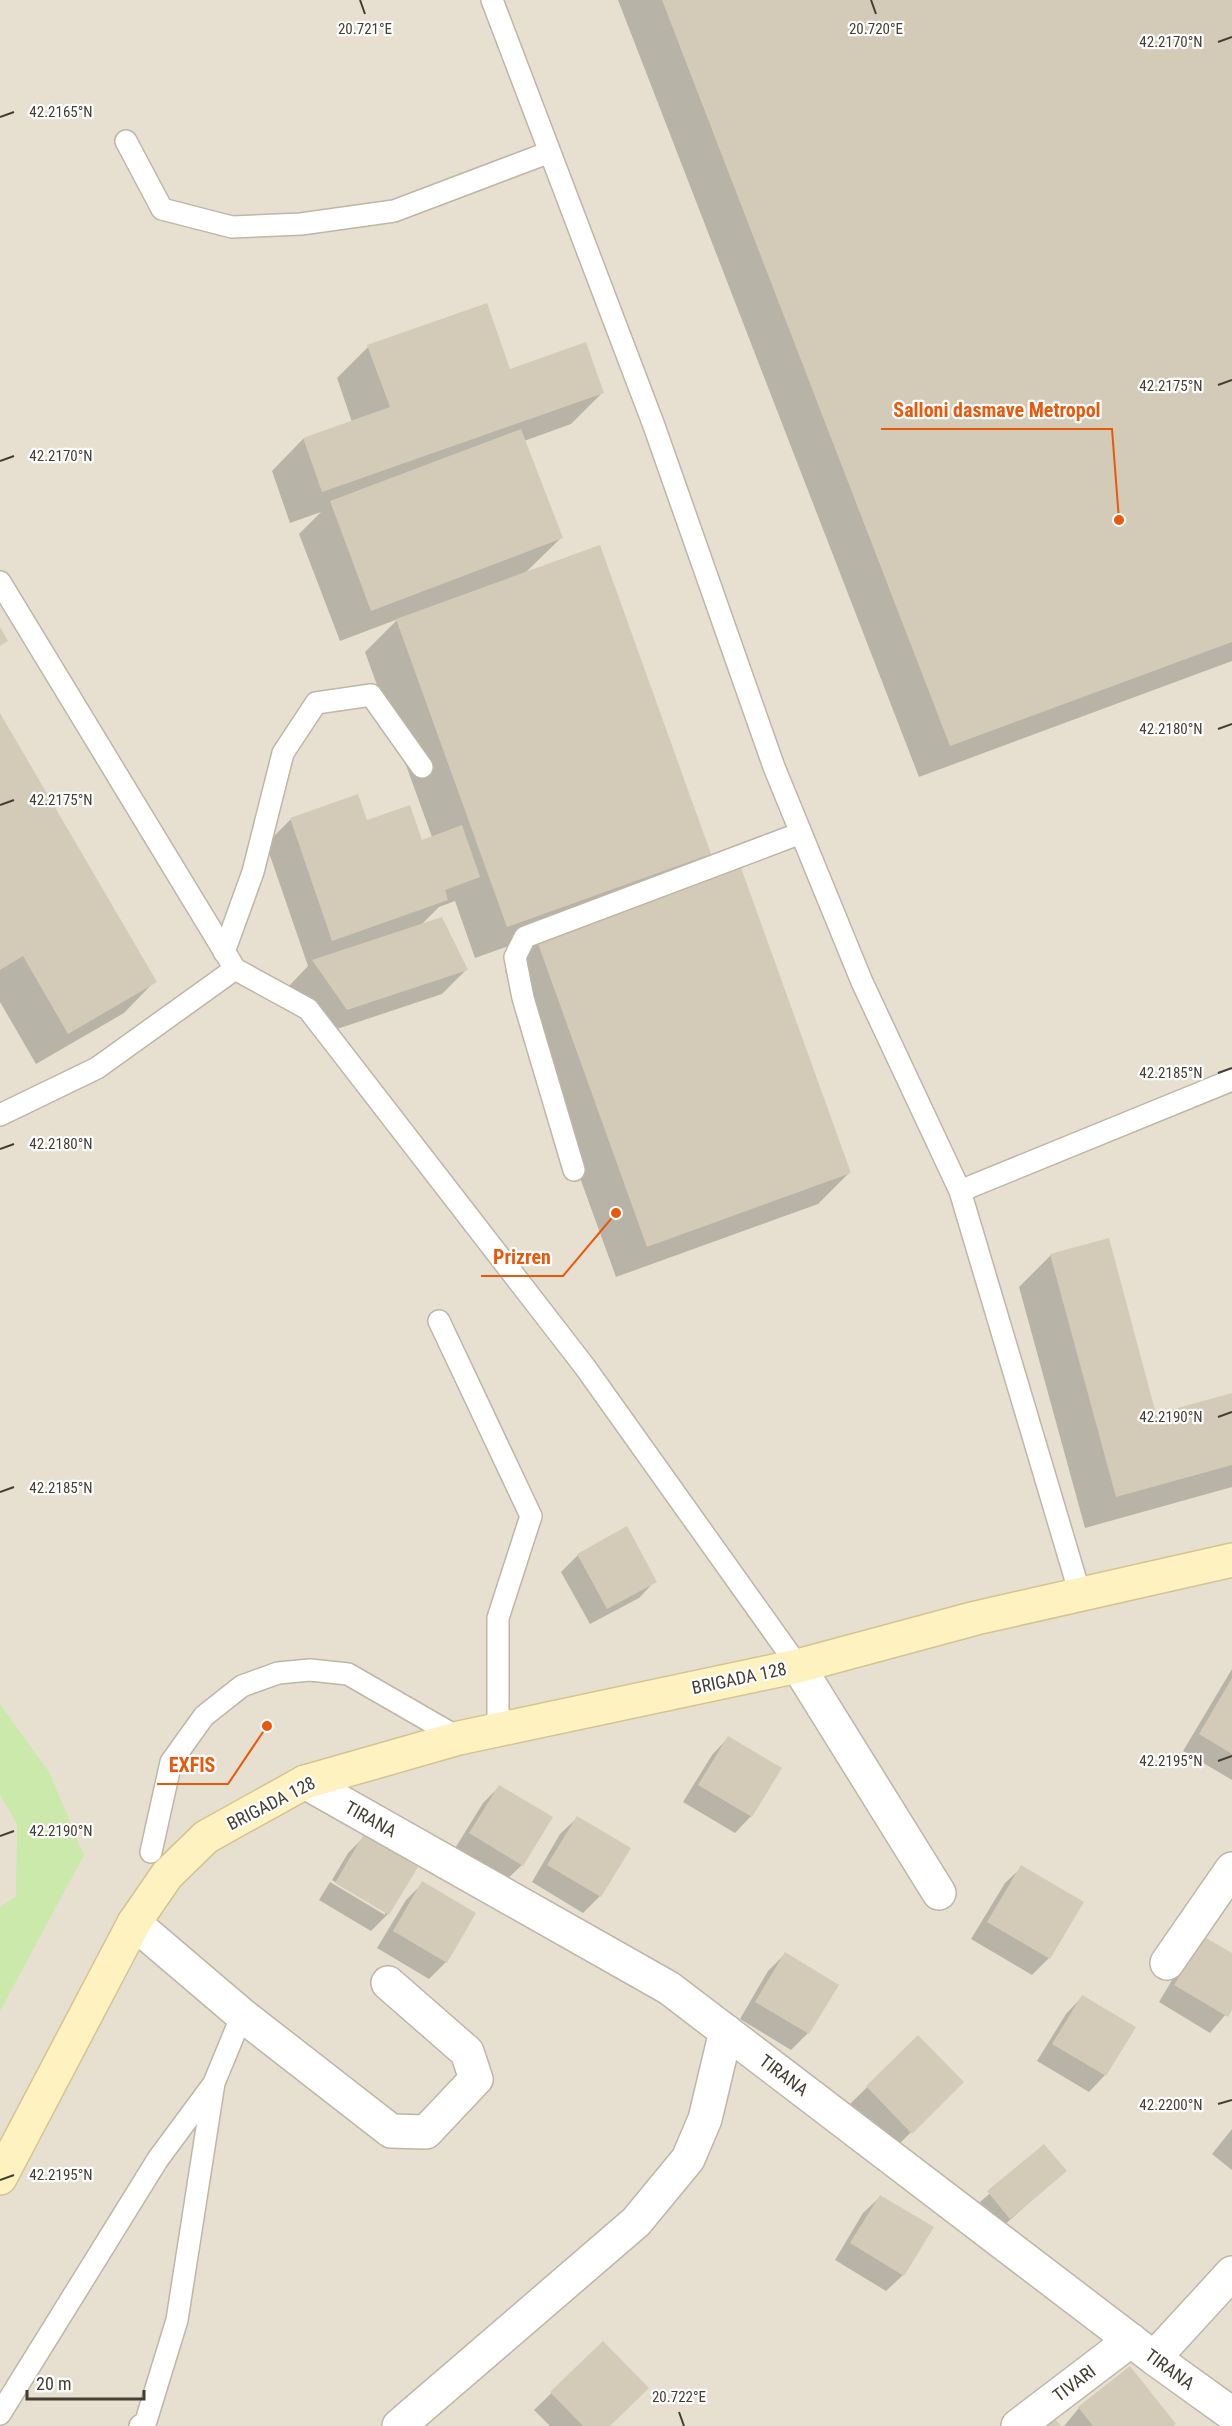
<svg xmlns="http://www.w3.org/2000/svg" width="1232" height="2426" font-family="'Roboto Condensed',sans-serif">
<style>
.residential{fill:#e7e0d1}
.green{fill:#cae9aa}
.shadow{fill:#0003}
.building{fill:#d4cab8}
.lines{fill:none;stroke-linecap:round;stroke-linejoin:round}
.lane-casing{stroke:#beb6a6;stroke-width:24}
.street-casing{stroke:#beb6a6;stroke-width:36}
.secondary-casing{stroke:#d4c491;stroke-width:36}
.lane{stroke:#fff;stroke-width:21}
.street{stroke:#fff;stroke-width:33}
.secondary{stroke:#fff2c1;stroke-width:33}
.ticks{fill:none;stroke:#443e33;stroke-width:2}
.labels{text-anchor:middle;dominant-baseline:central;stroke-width:4.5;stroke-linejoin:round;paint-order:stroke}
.street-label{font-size:18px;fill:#443e33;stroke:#fff}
.ticks-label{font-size:15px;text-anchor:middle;fill:#443e33;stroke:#fff;stroke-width:4.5;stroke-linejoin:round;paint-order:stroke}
.leader{fill:none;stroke:#e8590c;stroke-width:2}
.callout-dot{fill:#e8590c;stroke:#fff;stroke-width:2}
.callout-label{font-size:20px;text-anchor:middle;font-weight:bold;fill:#e8590c;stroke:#fff;stroke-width:4.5;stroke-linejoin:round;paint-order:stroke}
</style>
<rect width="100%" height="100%" fill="#f2eee3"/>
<path class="residential" d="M0 0H1232V2426H0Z"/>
<path class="green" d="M0 1704 49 1772 84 1855 0 2011V1907L16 1896 17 1824 0 1795Z"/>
<path class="shadow" d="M618 0H1232V661L919 777Z
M368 347 510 371 602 393 571 424 524 441 561 538 524 574 709 854 678 885 475 958 455 901 439 907 420 926 466 970 442 994 322 1034 289 986 308 966 266 844 290 820 357 796 366 822 421 841 432 837 365 652 398 619 340 641 299 534 321 512 290 523 272 471 303 439 352 422 337 378Z
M0 716 155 981 124 1013 36 1064 0 1002Z
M537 939 849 1173 818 1204 616 1277 505 971Z
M1051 1255 1155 1416 1232 1395V1487L1085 1528 1019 1287Z
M578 1555 655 1581 639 1598 590 1624 561 1572Z
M1232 1669V1780L1183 1751Z
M728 1738 751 1816 735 1833 683 1802 712 1755Z
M499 1787 522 1865 505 1881 454 1850 483 1803Z
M577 1818 600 1896 583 1913 532 1882 560 1834Z
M365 1836 416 1867 387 1915 371 1931 319 1900 330 1882 385 1915V1912L332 1880 348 1853Z
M1022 1867 1049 1958 1032 1975 971 1939 1005 1883Z
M423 1883 446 1962 429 1979 377 1948 406 1900Z
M785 1954 808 2033 791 2050 740 2019 768 1971Z
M1187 1955H1232V2007L1210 2033 1159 2002Z
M1082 1997 1105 2075 1089 2092 1037 2061 1066 2014Z
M918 2037 962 2082 894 2149 850 2104Z
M1232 2129V2170L1212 2154Z
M1044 2146 1065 2171 993 2235 972 2209Z
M880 2197 903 2275 886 2291 835 2260 863 2213Z
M603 2343 608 2426H550L534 2410Z
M1079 2408 1172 2426H1064Z"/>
<path class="building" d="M662 0H1232V642L950 746Z
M487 303 510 369 586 342 604 393 322 492 303 438 390 407 367 345Z
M521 429 563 538 371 611 330 501Z
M600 545 711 854 507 927 396 619Z
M0 627 8 641 0 646Z
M0 713 157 982 68 1034 23 956 0 970Z
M358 794 367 820 410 805 422 840 462 825 480 877 445 890 448 900 332 941 290 818Z
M740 865 851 1173 647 1247 536 938Z
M442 917 468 970 347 1010 312 960Z
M1109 1238 1156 1414 1232 1393V1465L1116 1497 1050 1254Z
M627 1526 657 1582 607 1609 577 1554Z
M1232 1678V1754L1199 1734Z
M728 1736 782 1768 752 1817 698 1785Z
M499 1785 553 1817 523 1866 469 1833Z
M577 1816 631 1848 601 1897 547 1865Z
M364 1834 418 1867 389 1915 335 1883Z
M1021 1865 1084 1902 1050 1959 987 1922Z
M422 1881 476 1913 447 1963 393 1931Z
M1203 1936 1232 1953V2010L1228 2017 1174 1985Z
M785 1952 839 1985 809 2034 755 2002Z
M1082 1995 1136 2027 1106 2076 1052 2044Z
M918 2035 964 2082 912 2134 866 2086Z
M1044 2144 1067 2171 1010 2219 987 2191Z
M880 2195 934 2227 904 2276 850 2243Z
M603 2341 649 2388 610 2426H583L550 2392Z
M1130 2366 1176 2424 1173 2426H1093L1078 2407Z
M1054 2418 1061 2426H1044Z"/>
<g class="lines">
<defs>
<path id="lane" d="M492 0 653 423 774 767 862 982 960 1191
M126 141 162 209 232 227 301 224 394 211 550 152
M0 582 235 969 308 1009 585 1367 798 1666
M224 952 253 872 283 753 316 703 371 695 422 767
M0 1115 97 1068 235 969
M574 1170 523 998 515 957 525 937 801 833
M439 1321 531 1516 498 1618V1729
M1080 1594 960 1191 1232 1080
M151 1852 171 1762 204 1716 242 1686 278 1673 310 1670 348 1674 459 1738
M0 2414 158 2159 212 2086
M140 2426 146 2421 177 2320 214 2083 242 2015"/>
<path id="street" d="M798 1666 939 1893
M305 1782 669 1988 1154 2358 1232 2414
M134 1923 242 2015 391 2131 426 2132 476 2079 467 2052 388 1983
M1167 1963 1232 1869
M1154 2358 1232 2273
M399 2426 636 2222 688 2159 705 2119 726 2031
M1018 2426 1131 2340"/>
<path id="secondary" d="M0 2178 134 1923 167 1875 206 1837 305 1782 459 1738 798 1666 976 1618 1232 1560"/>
</defs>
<use href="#lane" class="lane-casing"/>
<use href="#street" class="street-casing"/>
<use href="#secondary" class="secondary-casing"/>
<use href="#lane" class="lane"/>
<use href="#street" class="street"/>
<use href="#secondary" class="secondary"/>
</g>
<path class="ticks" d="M360 0 365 14M871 0 876 14M1218 42 1232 37M0 117 14 112M1218 385 1232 380M0 461 14 456M1218 729 1232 724M0 805 14 800M1218 1073 1232 1068M0 1149 14 1144M1218 1417 1232 1412M0 1492 14 1487M1218 1761 1232 1756M0 1836 14 1831M1218 2104 1232 2100M0 2180 14 2175M679 2412 684 2426"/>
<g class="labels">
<g class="street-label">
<text transform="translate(739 1678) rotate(-12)">BRIGADA 128</text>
<text transform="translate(271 1803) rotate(-27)">BRIGADA 128</text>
<text transform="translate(371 1819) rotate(29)">TIRANA</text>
<text transform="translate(784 2075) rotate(37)">TIRANA</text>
<text transform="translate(1170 2369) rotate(36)">TIRANA</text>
<text transform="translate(1074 2383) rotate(-37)">TIVARI</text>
</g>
</g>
<g class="ticks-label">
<text x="876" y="34">20.720°E</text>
<text x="365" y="34">20.721°E</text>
<text x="1171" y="47">42.2170°N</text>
<text x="61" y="117">42.2165°N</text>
<text x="1171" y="391">42.2175°N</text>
<text x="61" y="461">42.2170°N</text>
<text x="1171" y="734">42.2180°N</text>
<text x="61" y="805">42.2175°N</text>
<text x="1171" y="1078">42.2185°N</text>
<text x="61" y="1149">42.2180°N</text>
<text x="1171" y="1422">42.2190°N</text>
<text x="61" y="1493">42.2185°N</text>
<text x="1171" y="1766">42.2195°N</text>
<text x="61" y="1836">42.2190°N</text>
<text x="1171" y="2110">42.2200°N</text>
<text x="61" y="2180">42.2195°N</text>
<text x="679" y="2402">20.722°E</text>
</g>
<path class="leader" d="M1119 520L1112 429H881M616 1213L563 1276H481M267 1726L228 1784H157"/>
<g class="callout-dot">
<circle cx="1119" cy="520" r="6"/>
<circle cx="616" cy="1213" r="6"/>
<circle cx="267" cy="1726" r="6"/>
</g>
<g class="callout-label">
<text x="997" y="417">Salloni dasmave Metropol</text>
<text x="522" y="1264">Prizren</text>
<text x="192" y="1772">EXFIS</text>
</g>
<path d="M27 2390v9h117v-9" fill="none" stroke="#443e33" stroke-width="3"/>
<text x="36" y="2390" font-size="18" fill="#443e33" stroke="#ffffff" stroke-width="4.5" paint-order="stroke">20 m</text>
</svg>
